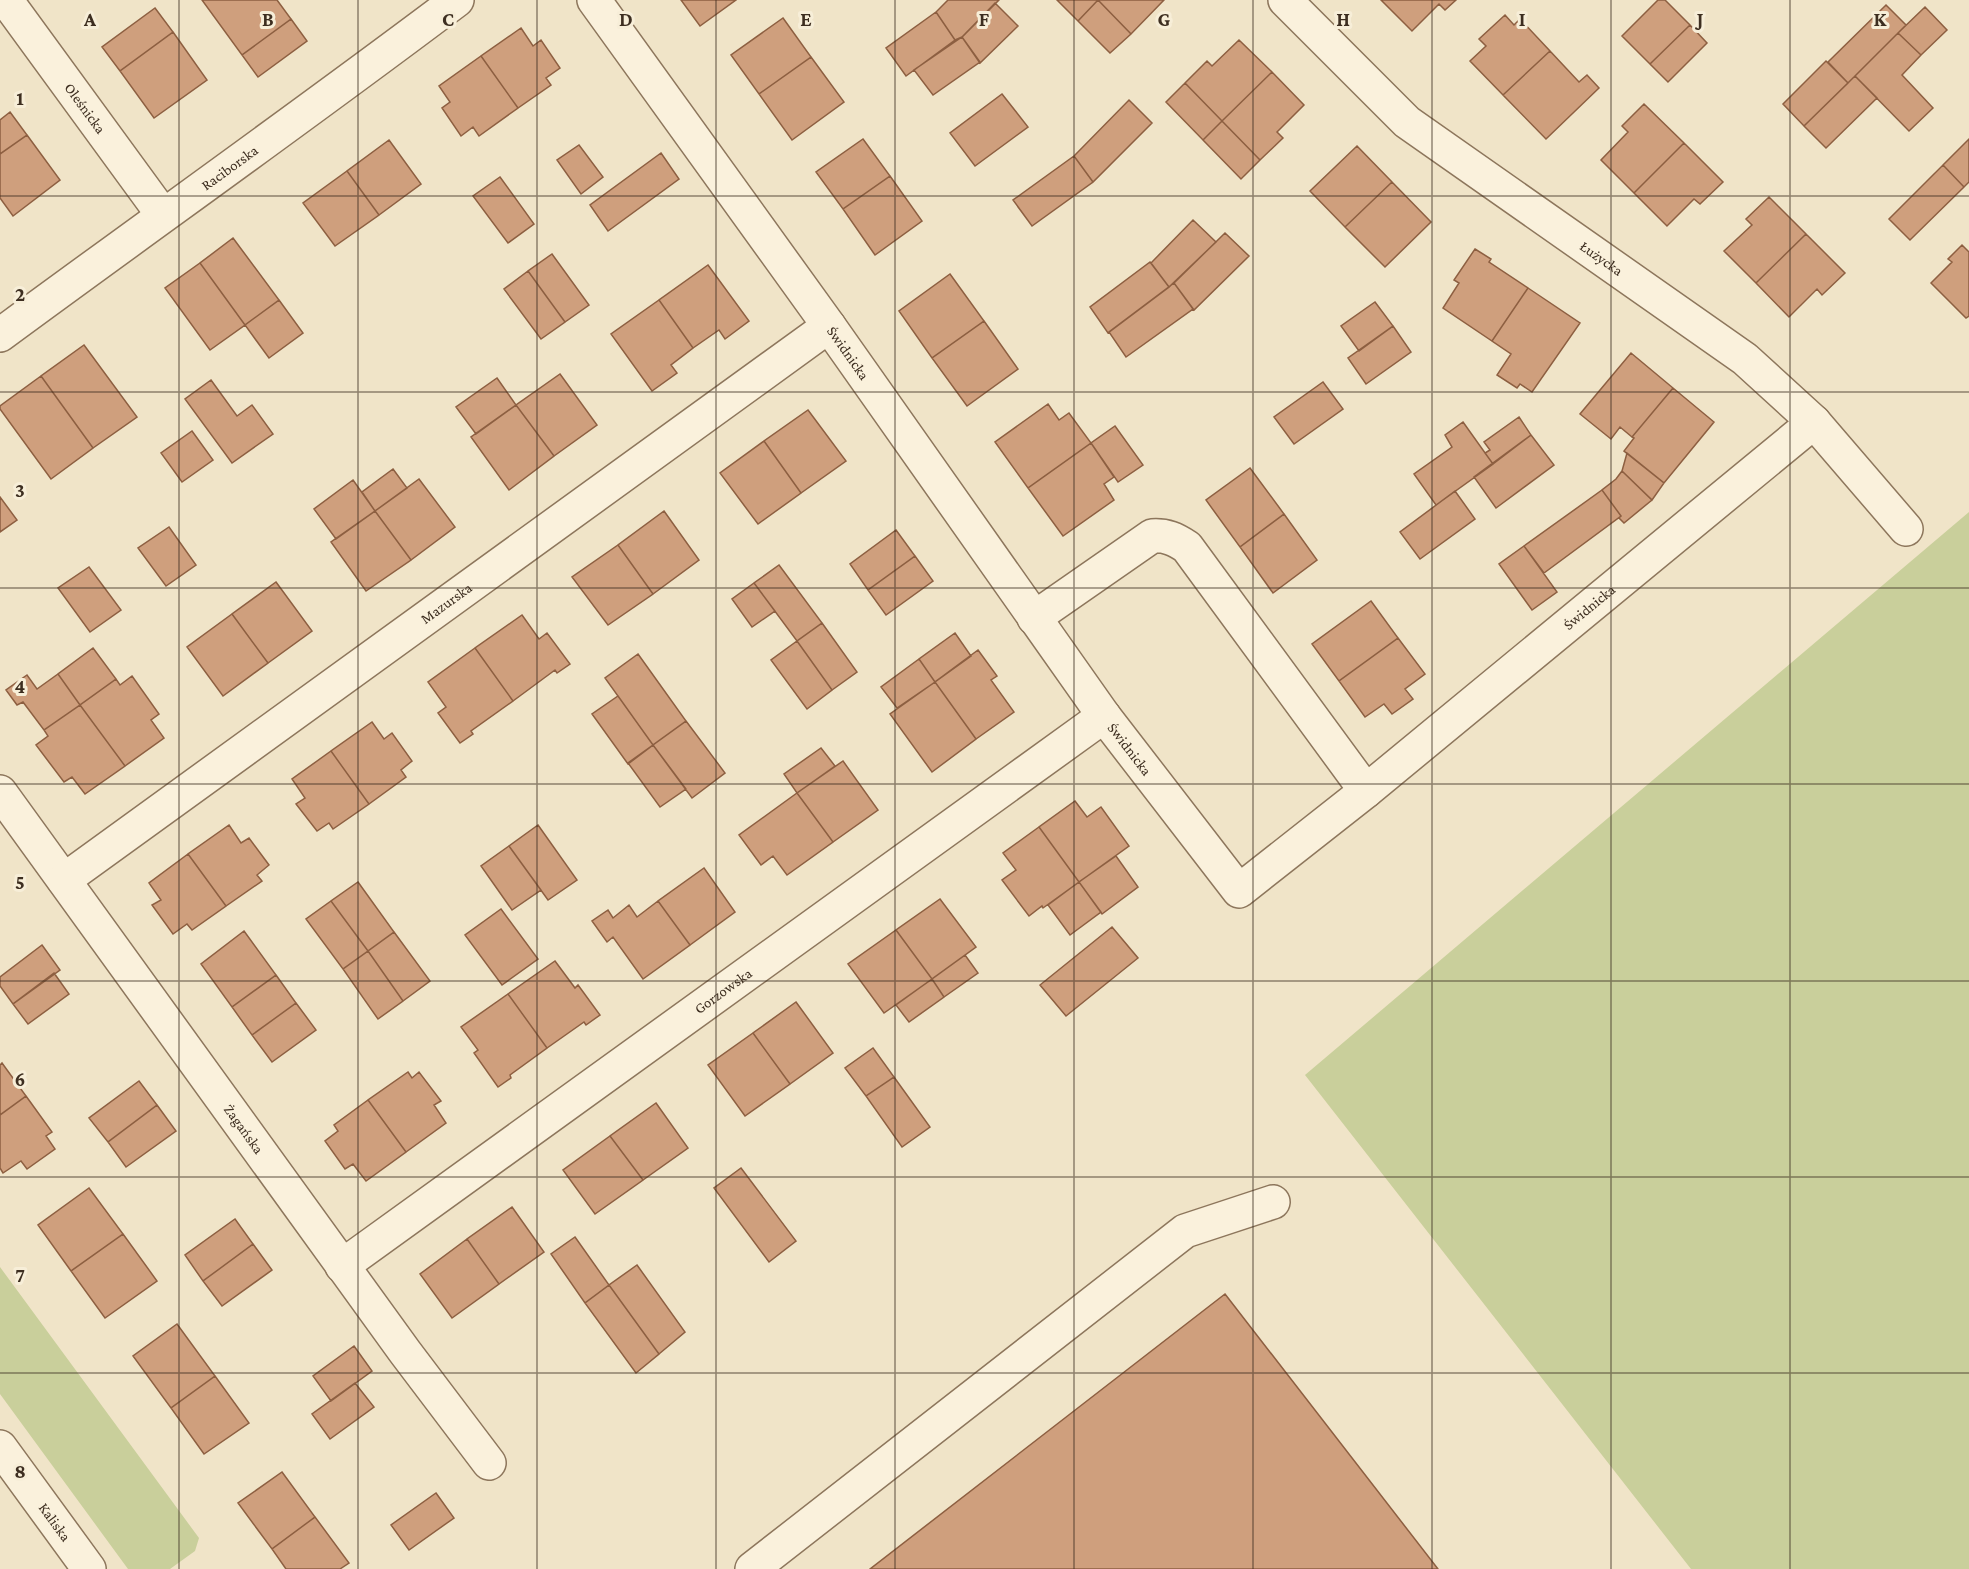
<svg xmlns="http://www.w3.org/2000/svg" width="1969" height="1569" font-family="'Crimson Pro',serif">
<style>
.green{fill:#c9cf9b}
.building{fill:#cf9f7d;stroke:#8d5f41;stroke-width:1.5}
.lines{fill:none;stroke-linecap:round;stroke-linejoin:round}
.minor-casing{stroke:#8d765c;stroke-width:36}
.minor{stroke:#faf1dc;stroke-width:33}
.grid{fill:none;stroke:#3d2e20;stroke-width:1.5;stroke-opacity:0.55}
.labels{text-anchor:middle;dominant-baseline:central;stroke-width:6;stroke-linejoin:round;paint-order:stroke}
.street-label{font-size:15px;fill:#3d2e20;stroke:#f7eed8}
.grid-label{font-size:20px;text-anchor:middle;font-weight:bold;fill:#3d2e20;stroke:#f7eed8;stroke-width:6;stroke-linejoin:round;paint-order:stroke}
</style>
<rect width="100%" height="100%" fill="#f0e4c8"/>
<path class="green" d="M1969 512V1569H1691L1305 1075Z
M0 1267 199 1538 195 1551 170 1569H128L0 1394Z"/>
<path class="building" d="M202 0H277L291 19 242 55Z
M681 0H736L700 26Z
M948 0H999L962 37 955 40 936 12Z
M1057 0H1098L1078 21Z
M1098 0H1164L1131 34Z
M1098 0 1131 34 1110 53 1078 21Z
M1381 0H1456L1445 10 1439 4 1412 31Z
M1658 0H1665L1690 25 1650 64 1622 36Z
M995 3 1018 26 980 63 962 37Z
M1886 5 1906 25 1848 83 1828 62Z
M1925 7 1947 30 1921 55 1898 33Z
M155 8 173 32 120 71 102 47Z
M936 12 955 40 906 76 886 48Z
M1505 15 1514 25 1520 19 1550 51 1503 95 1470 61 1486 46 1479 39Z
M783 18 811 57 759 94 731 55Z
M291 19 307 41 258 77 242 55Z
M1690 25 1707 43 1668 82 1650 64Z
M521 28 533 46 541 40 560 68 546 78 551 85 518 108 481 56Z
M173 32 207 80 154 118 120 71Z
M1898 33 1921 55 1902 75 1933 108 1909 131 1855 76Z
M962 37 980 62 933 95 914 70Z
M1239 40 1272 72 1222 121 1185 83 1207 61 1212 66Z
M1550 51 1579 82 1587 75 1599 88 1546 139 1503 95Z
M481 56 518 108 479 136 473 127 461 136 442 108 450 102 439 86Z
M811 57 844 102 792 140 759 94Z
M1826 61 1848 83 1804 126 1783 104Z
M1272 72 1304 105 1277 132 1283 138 1260 160 1222 121Z
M1855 76 1877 98 1826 148 1804 126Z
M1185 83 1222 121 1203 140 1166 102Z
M1002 94 1028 127 975 166 950 133Z
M1129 100 1152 123 1093 182 1074 156Z
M1644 104 1684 143 1634 193 1601 160 1628 132 1622 126Z
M10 112 27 135 0 154V120Z
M1222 121 1260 160 1241 179 1203 140Z
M27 135 60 180 13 216 0 198V154Z
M863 139 890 176 843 209 816 172Z
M1969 139V182L1964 187 1943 165Z
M389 140 421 184 379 215 347 171Z
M1684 143 1723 182 1700 204 1694 199 1667 226 1634 193Z
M579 145 603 177 581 194 557 160Z
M1357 146 1392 182 1345 227 1310 191Z
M661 153 679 179 608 231 590 205Z
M1074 156 1093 182 1032 226 1013 200Z
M1943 165 1964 187 1910 240 1889 219Z
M347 171 379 215 335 246 303 203Z
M890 176 922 221 875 255 843 209Z
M500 177 534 224 508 243 473 196Z
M1392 182 1431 222 1385 267 1345 227Z
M1769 197 1806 234 1756 283 1724 251 1752 225 1746 219Z
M1193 220 1216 242 1169 287 1151 263Z
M1225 233 1249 256 1194 310 1174 283Z
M1806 234 1845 273 1822 295 1817 289 1789 317 1756 283Z
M233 238 279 300 245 325 200 263Z
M1962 245 1969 252V316L1966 318 1931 283 1952 262 1948 259Z
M1475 249 1491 259 1489 262 1528 288 1492 341 1443 308 1459 283 1454 280Z
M552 254 589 305 565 322 528 271Z
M1150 262 1169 287 1108 333 1090 307Z
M200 263 245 325 210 350 165 288Z
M708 265 749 321 725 339 719 330 693 348 659 300Z
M528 271 565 322 541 339 504 289Z
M950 274 984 321 932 358 899 311Z
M1174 283 1193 309 1126 357 1109 332Z
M1528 288 1580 323 1532 392 1520 384 1517 388 1497 375 1511 354 1492 341Z
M279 300 303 333 269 358 245 325Z
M659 300 693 348 671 365 677 373 652 391 611 334Z
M1375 302 1393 326 1359 351 1341 326Z
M984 321 1018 369 967 406 932 358Z
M1393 326 1411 352 1366 384 1348 358Z
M84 345 137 417 93 448 41 376Z
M1631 353 1673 388 1632 437 1620 427 1611 439 1580 414Z
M560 374 597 425 554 456 516 405Z
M41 376 93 448 51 479 0 409V406Z
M497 378 516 405 476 434 456 407Z
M211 380 237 416 252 405 273 434 232 463 185 399Z
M1323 382 1343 409 1294 444 1274 417Z
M1673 388 1714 422 1664 483 1624 451 1634 438 1632 437Z
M1048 404 1059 420 1069 413 1091 443 1028 488 995 442Z
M516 405 554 456 509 490 471 437Z
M808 410 846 461 801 493 764 441Z
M1519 417 1531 435 1493 464 1485 453 1490 450 1484 442Z
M1463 422 1493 464 1436 505 1414 474 1452 447 1445 435Z
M1115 426 1143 465 1118 482 1091 443Z
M192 431 213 460 182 482 161 453Z
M1531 435 1554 465 1496 508 1474 477Z
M764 441 801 493 758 524 720 473Z
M1091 443 1114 477 1104 484 1114 500 1063 536 1028 488Z
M1627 453 1664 483 1652 500 1622 471Z
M1250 468 1284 514 1240 547 1206 500Z
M393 469 407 488 375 511 362 492Z
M1622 471 1652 500 1624 523 1619 518 1621 516 1602 490 1616 479Z
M419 479 455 527 411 560 375 511Z
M353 480 375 511 336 539 314 509Z
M1602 490 1621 516 1544 573 1524 546Z
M1455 491 1475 519 1420 559 1400 532Z
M0 497 17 520 0 532Z
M375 511 411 560 366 591 331 542Z
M664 511 699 560 653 594 618 545Z
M1284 514 1317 560 1273 593 1240 547Z
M169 527 196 565 166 586 138 548Z
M896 530 915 556 868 590 850 564Z
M618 545 653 594 608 625 572 577Z
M1524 546 1557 592 1532 610 1499 564Z
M915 556 933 581 886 615 868 590Z
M779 565 822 623 797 641 754 583Z
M89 567 121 610 90 632 58 588Z
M276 582 312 631 268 663 232 614Z
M754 583 775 611 752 627 732 599Z
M1371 601 1398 638 1339 681 1312 644Z
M232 614 268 663 223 696 187 647Z
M522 615 539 639 547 633 570 664 557 673 555 670 513 701 475 648Z
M822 623 857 672 832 690 797 641Z
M955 633 971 656 935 682 919 659Z
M1398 638 1425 674 1405 689 1413 699 1392 714 1384 704 1365 717 1339 681Z
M797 641 832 690 807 709 771 660Z
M93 648 116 679 80 705 58 674Z
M475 648 513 701 471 731 473 734 460 743 438 713 446 707 428 682Z
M978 650 997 676 991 680 1014 712 976 739 935 682Z
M638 654 686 721 653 745 605 678Z
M919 659 935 682 897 708 881 687Z
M58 674 80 705 44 730 23 702 17 705 6 690 27 675 37 689Z
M132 676 159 714 151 720 164 738 125 766 80 705 116 679 120 685Z
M935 682 976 739 932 772 890 714Z
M618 696 653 745 628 764 592 714Z
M80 705 125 766 85 794 72 777 64 782 36 745 48 736 44 730Z
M686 721 725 773 692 798 653 745Z
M372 722 384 739 392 733 412 761 401 770 406 777 369 804 331 751Z
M653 745 686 789 660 807 628 763Z
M821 748 835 766 797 793 784 774Z
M331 751 369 804 333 829 329 823 317 831 296 804 305 798 292 779Z
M843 761 878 810 833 842 797 793Z
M797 793 833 842 787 875 773 856 761 865 739 835Z
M1075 801 1087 817 1101 807 1129 846 1079 882 1039 827Z
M229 825 241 843 249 838 269 865 257 875 262 881 226 906 188 854Z
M538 825 577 880 548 900 509 846Z
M1039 827 1079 882 1043 908 1042 906 1029 916 1002 880 1016 870 1003 853Z
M509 846 541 890 512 910 481 866Z
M188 854 226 906 192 930 187 924 173 934 152 905 161 900 149 883Z
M1116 856 1138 887 1102 914 1079 882Z
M704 868 735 912 690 945 658 901Z
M358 882 394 932 368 951 331 901Z
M1079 882 1101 912 1070 935 1048 905Z
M940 899 976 947 932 979 896 930Z
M331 901 368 951 343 969 306 919Z
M658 901 690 945 643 979 613 937 607 942 592 921 608 910 613 918 629 905 637 917Z
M501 909 538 959 502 985 465 935Z
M1112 927 1138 958 1066 1016 1040 985Z
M896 930 932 979 884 1013 848 964Z
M244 931 276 975 232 1007 201 964Z
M394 932 430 981 403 1001 368 951Z
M42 945 60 970 13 1004 0 986V977Z
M368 951 403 1001 378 1019 343 969Z
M965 955 978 973 944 997 932 979Z
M555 961 575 988 578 985 600 1015 586 1025 584 1022 547 1048 508 994Z
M54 973 69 994 28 1024 13 1004Z
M276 975 296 1003 252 1035 232 1007Z
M932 979 944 997 909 1022 896 1005Z
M508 994 547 1048 510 1075 511 1078 498 1087 474 1053 478 1050 461 1027Z
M796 1002 833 1053 790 1084 753 1033Z
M296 1003 316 1030 272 1062 252 1035Z
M753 1033 790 1084 745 1116 708 1065Z
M873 1048 894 1077 866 1096 845 1068Z
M2 1063 26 1096 0 1115V1065Z
M408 1072 412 1078 419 1072 441 1101 434 1105 446 1123 406 1152 368 1100Z
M894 1077 930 1127 902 1147 866 1096Z
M139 1081 157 1105 108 1142 89 1118Z
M26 1096 52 1132 46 1136 55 1149 27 1169 21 1161 3 1173 0 1168V1115Z
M368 1100 406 1152 366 1181 353 1164 345 1169 325 1141 338 1131 334 1125Z
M656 1103 688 1148 643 1180 610 1136Z
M157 1105 176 1131 126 1167 108 1142Z
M610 1136 643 1180 595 1214 563 1170Z
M741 1168 796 1241 769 1262 714 1188Z
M89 1188 123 1234 71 1271 38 1225Z
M512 1207 544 1252 499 1284 467 1239Z
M235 1219 253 1244 203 1281 185 1255Z
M123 1234 157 1281 105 1318 71 1271Z
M575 1237 609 1285 585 1303 551 1254Z
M467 1239 499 1284 452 1318 420 1274Z
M253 1244 272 1270 222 1306 203 1281Z
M637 1265 685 1332 659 1354 609 1285Z
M609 1285 659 1354 636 1373 585 1303Z
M1225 1294 1438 1569H870Z
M177 1324 215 1376 171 1408 133 1356Z
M354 1346 372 1371 331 1401 313 1376Z
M215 1376 249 1423 204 1454 171 1408Z
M355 1383 374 1407 330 1439 312 1414Z
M282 1472 315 1517 272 1549 238 1503Z
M436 1493 454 1518 409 1550 391 1525Z
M315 1517 349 1563 340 1569H286L272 1549Z"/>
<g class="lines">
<defs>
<g id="minor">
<path id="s1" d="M6 0 163 215"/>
<path id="s2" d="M594 0 829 326 1104 716 1239 891 1366 791 1814 422"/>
<path id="s3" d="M1285 0 1407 122 1745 359 1814 422 1906 529"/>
<path id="s4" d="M0 335C152 223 306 114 457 0"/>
<path d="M1034 618 1152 536C1166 535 1175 539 1187 547L1366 791"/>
<path id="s5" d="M0 792 405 1352 489 1463"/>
<path id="s6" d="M64 880 829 326"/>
<path id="s7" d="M342 1266 1104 716"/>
<path id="s8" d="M0 1447 89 1569"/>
<path d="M752 1569 1185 1231 1273 1202"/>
</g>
</defs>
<use href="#minor" class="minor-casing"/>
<use href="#minor" class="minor"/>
</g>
<path class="grid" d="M179 0V1569M358 0V1569M537 0V1569M716 0V1569M895 0V1569M1074 0V1569M1253 0V1569M1432 0V1569M1611 0V1569M1790 0V1569M0 196H1969M0 392H1969M0 588H1969M0 784H1969M0 981H1969M0 1177H1969M0 1373H1969"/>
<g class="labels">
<g class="street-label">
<text stroke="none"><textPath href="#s1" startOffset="134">Oleśnicka</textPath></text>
<text stroke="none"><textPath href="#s4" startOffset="284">Raciborska</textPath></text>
<text stroke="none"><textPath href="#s3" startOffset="410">Łużycka</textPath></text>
<text stroke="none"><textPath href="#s2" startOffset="435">Świdnicka</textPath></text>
<text stroke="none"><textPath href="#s6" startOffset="472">Mazurska</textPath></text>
<text stroke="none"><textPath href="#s2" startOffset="1551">Świdnicka</textPath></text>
<text stroke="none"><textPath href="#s2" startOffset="921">Świdnicka</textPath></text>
<text stroke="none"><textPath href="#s7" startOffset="470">Gorzowska</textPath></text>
<text stroke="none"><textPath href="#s5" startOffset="416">Żagańska</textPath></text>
<text stroke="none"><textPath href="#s8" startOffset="93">Kaliska</textPath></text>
</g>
</g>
<g class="grid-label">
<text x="90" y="26">A</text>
<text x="268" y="26">B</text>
<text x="448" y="26">C</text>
<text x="626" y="26">D</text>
<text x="806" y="26">E</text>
<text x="984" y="26">F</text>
<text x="1164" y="26">G</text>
<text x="1343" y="26">H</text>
<text x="1522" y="26">I</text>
<text x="1700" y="26">J</text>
<text x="1880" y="26">K</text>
<text x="20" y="105">1</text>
<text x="20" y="301">2</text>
<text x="20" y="497">3</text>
<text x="20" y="693">4</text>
<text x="20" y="889">5</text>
<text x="20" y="1086">6</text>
<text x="20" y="1282">7</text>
<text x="20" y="1478">8</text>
</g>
</svg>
